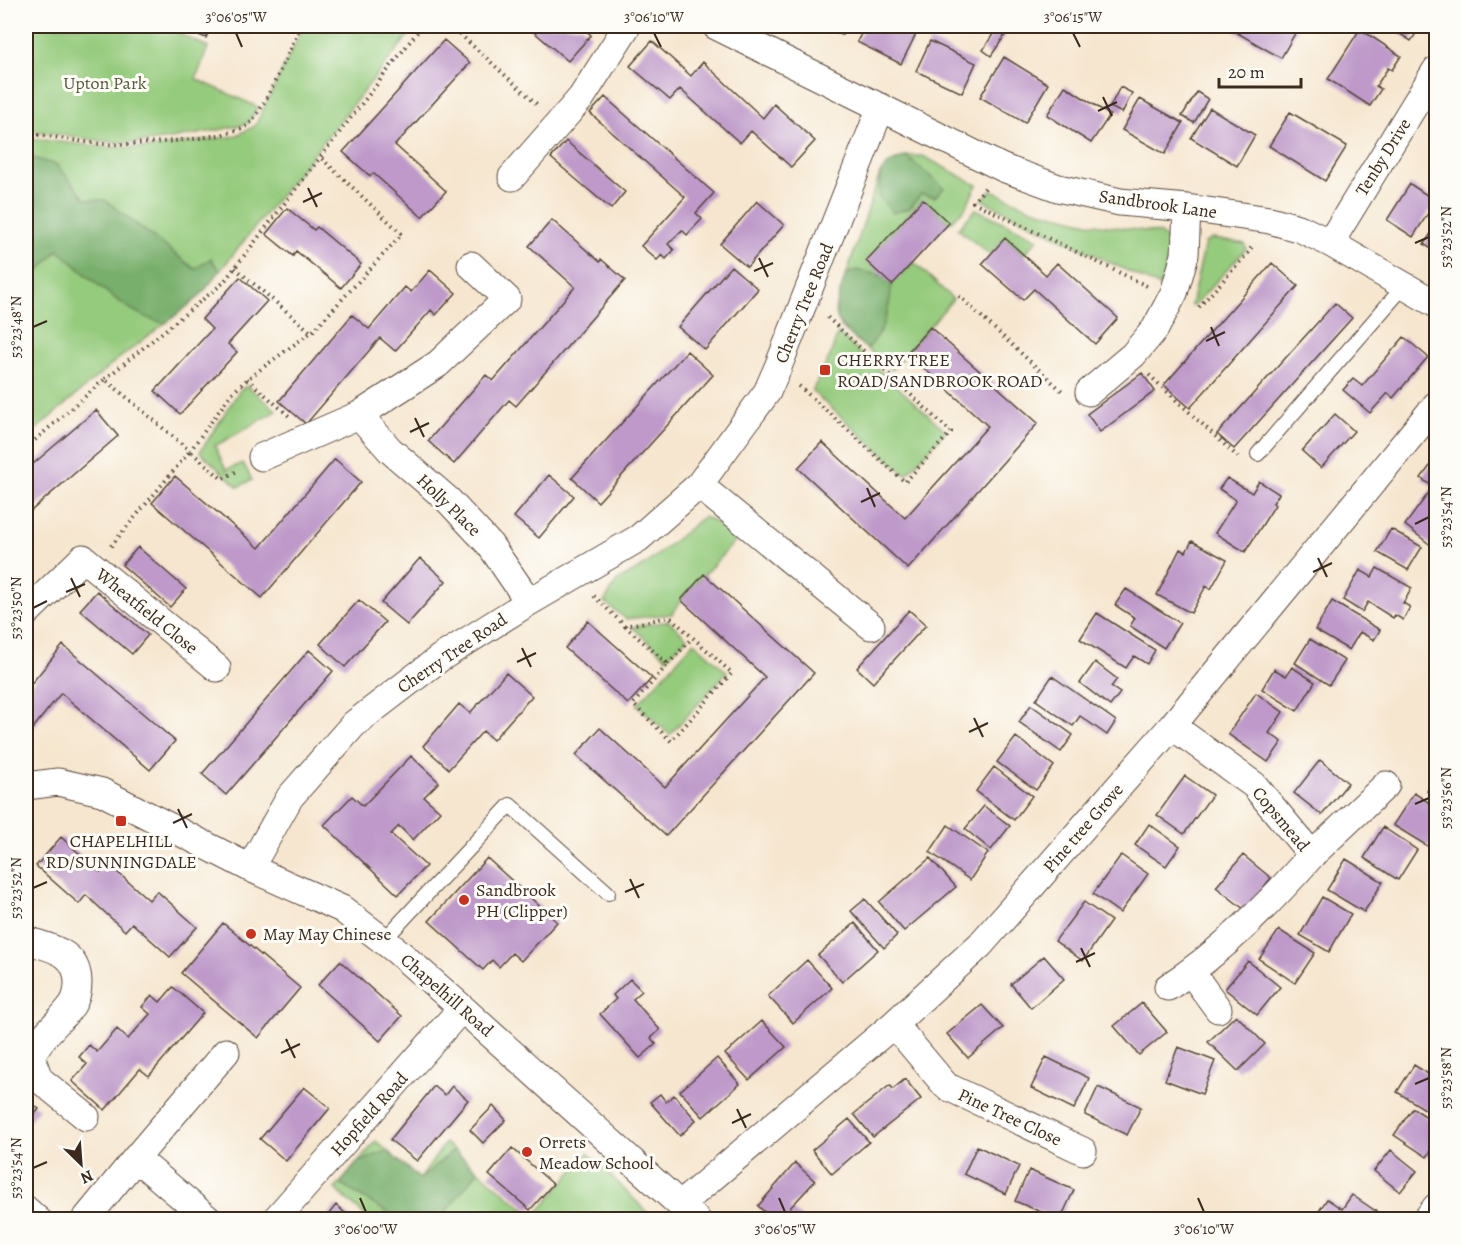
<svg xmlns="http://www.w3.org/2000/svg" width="1462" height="1245" font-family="Alegreya,serif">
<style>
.green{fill:#95cb7d;stroke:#687a4e;stroke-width:1.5}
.forest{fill:#78af6c;stroke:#5a6c45;stroke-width:1.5}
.building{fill:#be99c9}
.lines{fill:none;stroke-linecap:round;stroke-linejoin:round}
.lane-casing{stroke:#574639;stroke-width:16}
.street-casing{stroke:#574639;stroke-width:29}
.path{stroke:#574639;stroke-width:4;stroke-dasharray:1.5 4.5;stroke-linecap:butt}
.lane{stroke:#fff;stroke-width:14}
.street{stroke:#fff;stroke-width:27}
.ticks{fill:none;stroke:#3b2a1e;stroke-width:2}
.poi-dot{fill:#c8321e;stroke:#fdfcf7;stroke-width:2}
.labels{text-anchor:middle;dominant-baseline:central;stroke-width:6;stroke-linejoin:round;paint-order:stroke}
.park-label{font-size:18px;fill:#565a3a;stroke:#fdfcf7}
.street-label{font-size:18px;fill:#3b2a1e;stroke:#fdfcf7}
.poi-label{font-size:18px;fill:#3b2a1e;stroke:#fdfcf7;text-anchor:start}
.neatline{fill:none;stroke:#3b2a1e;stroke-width:2}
.ticks-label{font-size:15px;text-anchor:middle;fill:#3b2a1e}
</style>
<rect width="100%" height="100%" fill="#fdfcf7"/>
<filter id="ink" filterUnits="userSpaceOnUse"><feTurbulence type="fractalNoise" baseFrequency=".0167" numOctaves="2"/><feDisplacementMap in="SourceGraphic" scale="12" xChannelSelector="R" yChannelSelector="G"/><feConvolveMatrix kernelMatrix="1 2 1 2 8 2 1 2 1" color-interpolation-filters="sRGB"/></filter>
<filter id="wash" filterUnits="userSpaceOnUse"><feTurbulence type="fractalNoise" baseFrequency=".008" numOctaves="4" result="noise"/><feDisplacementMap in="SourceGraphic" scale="24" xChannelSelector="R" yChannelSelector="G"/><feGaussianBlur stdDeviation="1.35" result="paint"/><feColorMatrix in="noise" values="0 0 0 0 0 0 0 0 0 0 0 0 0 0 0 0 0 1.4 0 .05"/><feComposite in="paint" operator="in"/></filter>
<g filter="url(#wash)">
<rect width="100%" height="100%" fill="#f6e6cf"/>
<path class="green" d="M26 26H175L173 31 208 47 196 79 258 107 248 123 238 126C196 134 151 146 109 142 81 139 54 132 26 131Z
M304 26H416L199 297 112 364 26 438V138L105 147 151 148 235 136 255 126Z
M906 156H923L977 185 964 210 949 223 922 200 867 261 892 284 914 262 953 299 892 370 840 326 835 309 880 173 890 163Z
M991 190 1032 209 1088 223 1159 233 1169 241 1171 248 1160 287 982 200Z
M976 209 1038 239 1024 254 1005 238 990 255 958 229Z
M1212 239 1245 244 1246 249 1194 306 1191 305 1205 243Z
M838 333 946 431 906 475 812 391 830 356Z
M247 386 277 411 215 446 226 470 243 463 252 480 238 487 200 452 240 390Z
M703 517 712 520 736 540 681 600 672 614 626 619 604 602 617 581 645 565Z
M669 621 687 638 667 658 632 627Z
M694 642 727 672 670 735 637 705Z
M376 1141 420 1179 445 1143 534 1217 588 1153 649 1214 644 1220 369 1219 335 1189Z"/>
<path class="forest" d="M26 156 57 165 86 199 105 200 195 269 211 258 220 271 199 297 166 323C128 318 87 274 58 250L26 285Z
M906 156 944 188 935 197 921 194 910 208 893 213 879 197 880 173 890 163Z
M857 270 883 276 892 285C889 310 885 330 867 349 830 318 831 320 846 274Z
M454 1150 478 1171 440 1219H404L388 1213 340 1184 358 1162 387 1151 420 1179Z"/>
<g id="blocks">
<path class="building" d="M178 26H211L206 38Z
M527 26H581L591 35 568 61Z
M823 26H846L842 35Z
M865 26H920L901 64 857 42Z
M998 26H1006L1010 28 991 56 983 50Z
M1237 26H1294L1298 28 1281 58 1234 31Z
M1388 26H1421L1411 41Z
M1360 29 1401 56 1392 70 1388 68 1376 86 1381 89 1370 106 1328 79Z
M444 40 470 63 395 145 446 191 422 217 373 173 370 176 343 152Z
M652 41 691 76 703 62 763 118 774 104 815 141 791 167 751 131 740 143 680 89 670 100 630 66Z
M930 41 976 63 962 93 916 71Z
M1004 57 1048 84 1025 123 980 97Z
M1065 86 1110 115 1091 143 1047 115Z
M1120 87 1132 93 1122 113 1110 107Z
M1197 92 1208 99 1194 123 1182 116Z
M605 97 714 193 696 213 702 219 687 235 682 230 668 244 674 250 666 259 662 255 657 260 641 246 685 197 590 113Z
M1140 99 1183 123 1165 154 1122 130Z
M1210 108 1255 135 1237 166 1191 138Z
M1290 112 1347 146 1325 181 1269 146Z
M566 141 625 192 611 209 551 158Z
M1410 184 1436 201 1413 237 1387 220Z
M923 199 949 223 892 285 866 261Z
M757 201 784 225 747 267 720 244Z
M287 208 314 230 317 227 361 264 341 288 296 251 293 256 266 234Z
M552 220 600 262 601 259 625 280 516 406 509 400 454 464 428 441 486 375 493 381 575 287 529 246Z
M1436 226V252L1424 244Z
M1005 238 1046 275 1057 263 1118 318 1095 344 1034 289 1023 300 982 264Z
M1272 263 1298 286 1190 408 1164 385Z
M731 266 758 289 705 350 678 327Z
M430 270 456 293 436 315 431 310 395 351 380 338 306 424 279 401 352 315 369 329 405 287 411 292Z
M240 277 267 301 228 344 237 352 180 414 155 391 212 329 202 319Z
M1335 303 1352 318 1234 449 1217 434Z
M930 327 1038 423 908 569 798 468 822 442 905 518 988 426 907 353Z
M1404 337 1428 357 1393 398 1388 393 1370 413 1343 390 1353 379 1362 386Z
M687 351 713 375 598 502 572 478Z
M1142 373 1155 391 1100 432 1087 414Z
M96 410 118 436 26 515V470Z
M1335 414 1354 431 1321 468 1302 451Z
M335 459 361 482 262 598 152 503 175 476 259 548Z
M1433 462 1436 465V542L1433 547 1405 525 1433 487 1421 478Z
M549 475 574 496 539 538 514 517Z
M1227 478 1252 493 1259 481 1279 494 1273 503 1275 505 1245 552 1215 533 1236 500 1219 489Z
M1391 529 1422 547 1408 570 1377 552Z
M1192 541 1227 560 1211 589 1206 586 1191 613 1157 595 1180 549 1186 552Z
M138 547 186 589 170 607 122 565Z
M420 558 446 581 407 625 381 603Z
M1377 568 1412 588 1403 603 1410 607 1403 620 1395 615 1393 618 1368 602 1362 612 1343 600 1360 570 1372 577Z
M704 574 814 673 666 836 576 755 600 728 665 787 765 677 681 600Z
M1126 589 1180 623 1164 648 1130 626 1135 618 1115 605Z
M97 591 148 635 132 654 80 610Z
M359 600 385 622 345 667 320 644Z
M1332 601 1380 630 1374 640 1360 632 1349 650 1315 630Z
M909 610 926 625 873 683 857 668Z
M1097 613 1155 650 1147 664 1134 656 1126 668 1080 639Z
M588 621 652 678 628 704 565 648Z
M1310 639 1345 661 1329 685 1295 663Z
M63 645 175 741 150 770 61 693 26 737V690Z
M309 650 333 671 226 795 202 774Z
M1095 662 1117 679 1111 687 1120 693 1110 706 1080 683Z
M1292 667 1315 682 1297 711 1262 689 1274 669 1286 676Z
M506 673 532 696 493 740 483 731 449 769 423 746 459 704 470 713Z
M1052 676 1116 721 1107 735 1080 716 1073 726 1036 700Z
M1256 693 1283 712 1269 733 1282 742 1268 762 1228 734Z
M1031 705 1073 735 1061 752 1019 722Z
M1016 737 1054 766 1036 790 997 762Z
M411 756 439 782 424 797 440 811 413 840 399 826 391 834 426 866 398 895 324 825 352 796 363 806Z
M1320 760 1348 783 1322 815 1294 793Z
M994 767 1032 796 1014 820 976 791Z
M1185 776 1212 795 1184 834 1157 815Z
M1436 777V798L1427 791Z
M1414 793 1436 807V835L1429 847 1393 825Z
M984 806 1010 826 991 850 965 829Z
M1149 824 1180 846 1166 866 1135 845Z
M948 825 988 853 970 880 930 852Z
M1383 827 1417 850 1398 880 1364 858Z
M61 837 100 872 108 864 149 900 157 891 197 927 170 957 132 923 125 931 86 895 79 904 36 866Z
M1121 855 1148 874 1120 913 1093 894Z
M1243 855 1271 878 1245 910 1216 887Z
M487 858 557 922 521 961 512 953 499 967 492 960 483 970 429 921Z
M930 858 956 887 904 931 879 902Z
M1346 859 1383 882 1364 912 1327 890Z
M1322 897 1351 914 1329 952 1300 935Z
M865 899 897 935 884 948 851 911Z
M1084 902 1111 921 1083 961 1055 941Z
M223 923 300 988 258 1038 181 973Z
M855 923 878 950 842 982 818 955Z
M1279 930 1315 953 1295 983 1259 959Z
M1044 956 1064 979 1031 1008 1011 984Z
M807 960 832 988 793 1023 768 996Z
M340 961 402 1016 380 1041 318 985Z
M1248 961 1280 987 1257 1015 1225 989Z
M630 979 642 991 633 999 660 1030 651 1038 656 1044 640 1058 600 1014 616 999 613 995Z
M173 987 203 1013 149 1076 140 1069 105 1110 72 1081 87 1064 79 1057 89 1045 97 1052 117 1029 128 1039 150 1014 142 1007 152 995 160 1002Z
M1142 1003 1167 1032 1139 1055 1114 1026Z
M982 1005 1003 1028 968 1058 947 1034Z
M1236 1015 1265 1044 1238 1071 1208 1042Z
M762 1021 786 1047 749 1080 725 1054Z
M1178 1047 1215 1061 1202 1094 1165 1080Z
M1046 1057 1089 1078 1074 1109 1031 1088Z
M717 1058 740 1084 703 1117 680 1091Z
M1414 1065 1436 1079V1116L1397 1092Z
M905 1079 921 1099 873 1137 854 1114 890 1085 893 1089Z
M434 1086 445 1095 452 1086 468 1100 417 1161 390 1140Z
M304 1087 330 1108 286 1161 260 1139Z
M1098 1087 1141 1107 1127 1135 1085 1115Z
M660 1094 666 1102 674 1095 696 1120 680 1136 650 1102Z
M26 1098 39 1109 26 1125Z
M493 1106 506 1120 483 1143 470 1130Z
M1413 1108 1436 1123V1143L1427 1157 1394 1135Z
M849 1119 869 1142 832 1174 812 1150Z
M977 1146 1019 1166 1006 1194 964 1174Z
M512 1148 553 1184 530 1210 489 1175Z
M1391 1150 1417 1171 1400 1192 1374 1171Z
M795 1163 815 1181 790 1208 804 1220H773L758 1206Z
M1029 1170 1074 1190 1060 1220 1015 1201Z
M1352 1195 1380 1214 1376 1220H1326L1317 1214 1327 1199 1342 1209Z
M336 1205 353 1220H324Z"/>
</g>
</g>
<g filter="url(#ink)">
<use href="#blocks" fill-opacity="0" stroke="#574639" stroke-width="1.5"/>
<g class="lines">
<defs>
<path id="lane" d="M1258 454 1404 286
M383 941 510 805 608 893
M26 1201 45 1218"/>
<path id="street" d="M716 26 1003 168 1058 188 1120 202 1187 208 1270 220 1301 229 1330 243 1436 304
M512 177 581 98 627 26
M1330 243 1436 70
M1089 392 1133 355 1155 329 1174 293 1185 255 1187 208
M359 415 390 450 448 500 490 545 529 602
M262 457 359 415 438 364 507 299 471 265
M699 485 871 626
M26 613 83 558 217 668
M26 786 58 782 102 792 250 868 342 909 397 951 462 1008 697 1220
M1312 855 1386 785
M250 868 290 797 354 724 440 658 529 602 639 538 699 485 767 392 778 367 881 107
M26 940C50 948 78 951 78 983 78 990 76 999 72 1005 59 1023 41 1035 31 1056L39 1079 86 1117
M1191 972 1218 1009
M1168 987C1223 951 1269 904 1312 855L1254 785 1172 726
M894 1024 946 1086 1083 1151
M136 1158 226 1052
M681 1204 894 1024 980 945 1172 726 1436 405
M85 1220 136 1158 209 1220
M275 1220 462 1008
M1426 1220 1436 1207"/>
</defs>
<use href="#lane" class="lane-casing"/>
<use href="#street" class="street-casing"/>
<path class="path" d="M451 26 539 106
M26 134C51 135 77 142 103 144 127 146 230 139 247 126 263 114 290 47 301 26
M985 188 973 202 1147 286
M235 268 311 332
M959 296 1062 391
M1199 307 1250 251 1252 245
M1149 375 1238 457
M105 379 223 283 422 26
M247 379 289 416
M799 386 905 482 951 432 826 316
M26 448 105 379 190 451 232 393 250 377 314 330 402 234 320 157
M111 546 190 451 222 479 239 470
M594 596 625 626 670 617 732 673 671 741 633 704 668 664 625 626
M668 664 692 638"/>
<use href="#lane" class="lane"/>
<use href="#street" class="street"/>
</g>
</g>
<path class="ticks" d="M236 33 242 47M654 33 661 47M1073 33 1080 47M1103 97 1112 116M1098 111 1117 102M308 188 317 207M303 202 322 193M1415 243 1429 237M759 258 768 277M754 271 773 263M33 327 47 321M1211 327 1219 346M1206 341 1225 332M415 418 424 437M410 432 429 423M867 488 875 507M861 502 880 493M1415 524 1429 517M1318 558 1327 577M1313 572 1332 563M71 578 80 597M66 592 85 584M33 608 47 601M522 648 531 667M517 662 536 653M974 718 983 737M969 732 988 723M1415 804 1429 798M178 809 187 828M173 823 192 814M630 879 639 898M33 888 47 882M625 892 644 884M1081 948 1090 967M1076 962 1095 953M286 1039 295 1058M281 1053 300 1044M1415 1084 1429 1078M737 1109 746 1128M732 1123 751 1114M33 1168 47 1162M360 1198 366 1212M779 1198 785 1212M1198 1198 1204 1212"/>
<g class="poi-dot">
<rect x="819" y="364" width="12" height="12" rx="3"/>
<rect x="115" y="815" width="12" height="12" rx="3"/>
<circle cx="464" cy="900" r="6"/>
<circle cx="251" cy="934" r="6"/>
<circle cx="527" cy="1152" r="6"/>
</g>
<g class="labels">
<g class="park-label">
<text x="105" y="83">Upton Park</text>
</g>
<g class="street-label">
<text transform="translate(1383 157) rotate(-58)">Tenby Drive</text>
<text transform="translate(1158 204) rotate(8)">Sandbrook Lane</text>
<text transform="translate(804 303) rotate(-68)">Cherry Tree Road</text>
<text transform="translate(449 505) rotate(44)">Holly Place</text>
<text transform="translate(147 611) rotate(39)">Wheatfield Close</text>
<text transform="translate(452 653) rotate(-34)">Cherry Tree Road</text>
<text transform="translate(1281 819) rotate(50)">Copsmead</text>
<text transform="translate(1083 828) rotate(-49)">Pine tree Grove</text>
<text transform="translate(447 995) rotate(41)">Chapelhill Road</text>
<text transform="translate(369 1114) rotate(-48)">Hopfield Road</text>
<text transform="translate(1010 1117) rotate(25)">Pine Tree Close</text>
</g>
<g class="poi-label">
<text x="837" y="360">CHERRY TREE<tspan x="837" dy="21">ROAD/SANDBROOK ROAD</tspan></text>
<text x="121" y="841" text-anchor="middle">CHAPELHILL<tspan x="121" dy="21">RD/SUNNINGDALE</tspan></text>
<text x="476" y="890">Sandbrook<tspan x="476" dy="21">PH (Clipper)</tspan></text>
<text x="263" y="934">May May Chinese</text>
<text x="539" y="1142">Orrets<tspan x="539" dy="21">Meadow School</tspan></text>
</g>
</g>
<rect width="1462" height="1245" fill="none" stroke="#fdfcf7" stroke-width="66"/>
<g transform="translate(81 1164) rotate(155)" stroke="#fdfcf7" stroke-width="4.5" paint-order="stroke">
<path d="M0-4.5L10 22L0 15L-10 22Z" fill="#3b2a1e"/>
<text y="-9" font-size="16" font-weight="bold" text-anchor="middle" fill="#3b2a1e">N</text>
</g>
<path d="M1219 78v9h82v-9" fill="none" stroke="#3b2a1e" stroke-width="3"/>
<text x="1228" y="78" font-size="18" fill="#3b2a1e" stroke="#fdfcf7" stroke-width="4.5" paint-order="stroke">20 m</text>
<rect x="33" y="33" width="1396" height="1179" class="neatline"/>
<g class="ticks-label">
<text x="236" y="22">3°06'05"W</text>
<text x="654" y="22">3°06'10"W</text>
<text x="1073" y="22">3°06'15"W</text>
<text transform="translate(1446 237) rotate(-90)" y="5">53°23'52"N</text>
<text transform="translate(16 327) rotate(-90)" y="5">53°23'48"N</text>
<text transform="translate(1446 517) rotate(-90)" y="5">53°23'54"N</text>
<text transform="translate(16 608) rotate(-90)" y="5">53°23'50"N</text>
<text transform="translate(1446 798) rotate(-90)" y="5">53°23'56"N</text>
<text transform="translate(16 888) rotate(-90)" y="5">53°23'52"N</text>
<text transform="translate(1446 1078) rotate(-90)" y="5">53°23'58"N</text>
<text transform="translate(16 1168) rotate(-90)" y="5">53°23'54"N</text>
<text x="366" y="1234">3°06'00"W</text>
<text x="785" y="1234">3°06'05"W</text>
<text x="1204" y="1234">3°06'10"W</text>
</g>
</svg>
